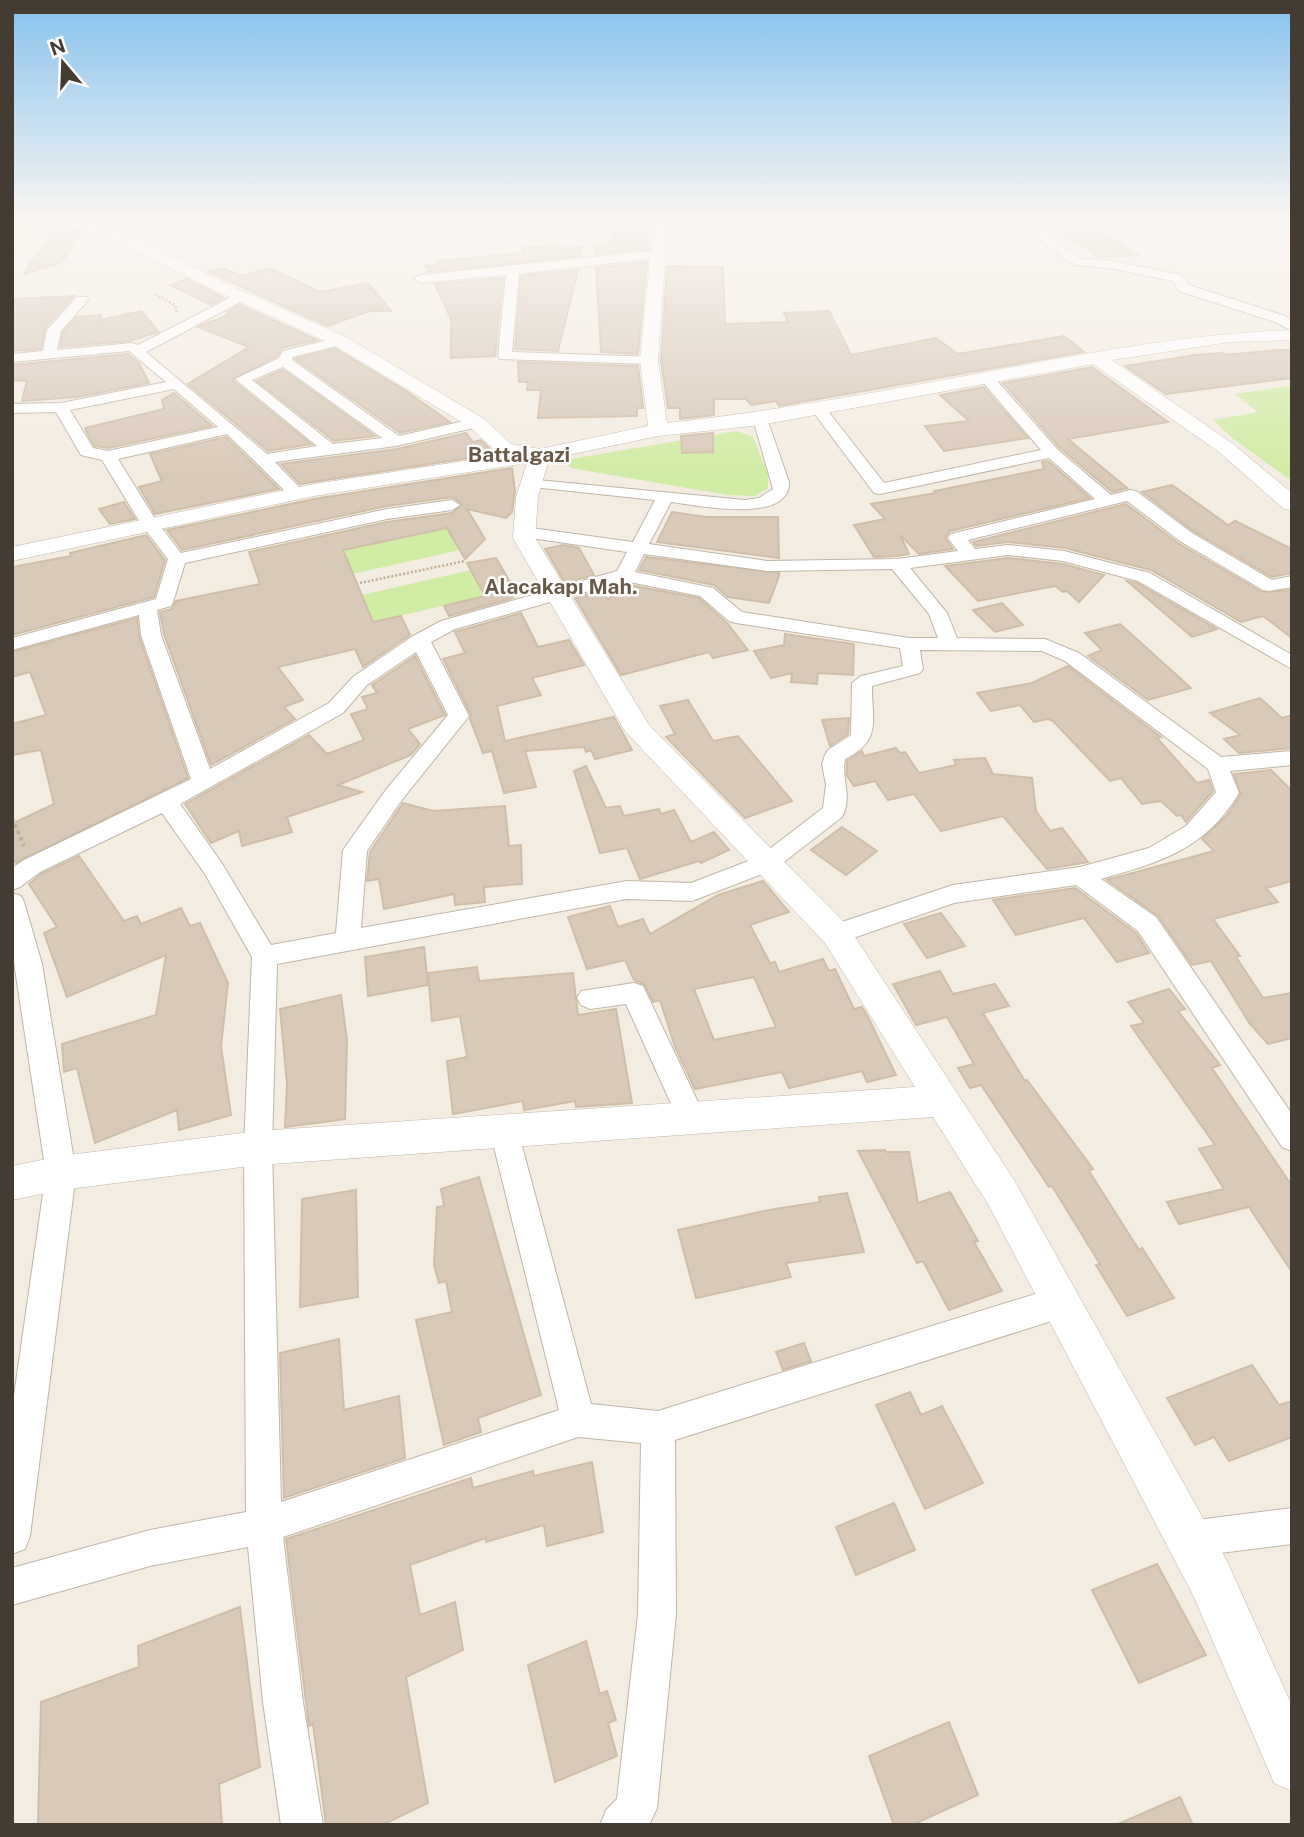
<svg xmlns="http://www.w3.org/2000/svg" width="1304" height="1837" font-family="'Public Sans',sans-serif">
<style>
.green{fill:#d1eca5}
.building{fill:#d8c9b9;stroke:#d1bea8;stroke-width:2;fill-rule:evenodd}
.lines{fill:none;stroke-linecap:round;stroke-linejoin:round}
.minor-casing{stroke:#c1b6a6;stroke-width:2}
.tertiary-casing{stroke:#c1b6a6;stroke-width:1}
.secondary-casing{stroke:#dac08e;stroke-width:2}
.path-far1{stroke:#c2ae93;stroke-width:2.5;stroke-dasharray:2 2;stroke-linecap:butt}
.path{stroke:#c2ae93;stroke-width:3.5;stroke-dasharray:3.5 3.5;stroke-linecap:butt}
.minor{fill:#fff;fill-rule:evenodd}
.tertiary{fill:#fff;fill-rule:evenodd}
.secondary{fill:#ffeabf;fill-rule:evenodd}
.labels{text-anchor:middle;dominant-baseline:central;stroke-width:5;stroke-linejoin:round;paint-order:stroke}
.far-district-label{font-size:21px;font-weight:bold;fill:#685948;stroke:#fff}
</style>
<rect width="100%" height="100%" fill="#f3ece1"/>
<path class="green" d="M1292 385V481L1232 438 1213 420 1258 412 1235 394Z
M736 431 753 437 768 474V488L755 496 728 495 571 468 567 464 571 459Z
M447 528 460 550 352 574 343 550Z
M471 570 485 596 373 622 362 595Z"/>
<path class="building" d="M617 219H643L648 249 595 254 594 245 613 243 611 224H618Z
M1040 219H1078L1137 255 1100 257Z
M78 230 81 231 61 263 24 274 51 234Z
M560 245 563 249 583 247 581 256 428 272 425 266 438 265 436 261 525 253 522 248Z
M647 262 638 354 601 352 596 268Z
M667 266 723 267 725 324 788 322 784 313 829 311 851 355 936 338 958 354 1064 336 1084 352 779 406 776 401 751 405 746 399H714V415L680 419V408H668L661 360Z
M222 268 242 276 270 268 320 292 368 283 391 311H370L327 326 209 272Z
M578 270 558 351 515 349 521 276Z
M503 278 495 356 451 358V319L435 284Z
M187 279 213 292 224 298 211 305 170 285Z
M74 296 45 328 41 349 12 351V299Z
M240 305 317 340 282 348 277 356 232 380 311 444 268 451 188 384 249 347 198 327 230 314 227 312Z
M142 311 158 332 129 341 60 347 63 332 76 317 101 315 100 320Z
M336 349 406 391 450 422 400 433 295 359Z
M1276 350H1292V378L1166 394 1125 366 1196 355 1223 353 1226 355Z
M128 354 139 363 149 383 77 397 22 401 27 381 12 380V365Z
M518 362 638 366 643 408H637V416L538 418 541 390H527L528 382H519Z
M1092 367 1168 422 1068 439 1127 488 1112 492 1060 448 1003 383Z
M283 370 375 436 334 441 257 381Z
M983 387 1028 438 944 451 925 426 969 421 940 395Z
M174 393 212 426 108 448 95 446 89 437 85 428 164 409 162 400Z
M466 433 473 442 481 440 495 454 300 484 281 464 397 449Z
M713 433V452L682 453 681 436Z
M226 437 279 489 155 514 139 487 162 481 150 454Z
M1048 461 1090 498 950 531 945 538 953 549 919 554 900 535 909 554 897 556 874 557 854 525 885 519 871 504 936 493 934 491 1044 469 1042 462Z
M512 468 515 491 512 512 506 518 467 509 485 539 465 559 447 528 343 550 373 622 401 616 410 635 363 667 355 649 278 667 303 700 284 707 295 719 211 765 164 634 160 612 172 609 176 601 260 584 249 552 387 522 452 513 462 504 452 497 387 506 182 550 167 530 314 499Z
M1172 485 1228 525 1235 521 1292 549V573L1272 577 1193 531 1142 492Z
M124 502 135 519 110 524 99 509Z
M1126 504 1178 543 1262 592 1292 590V638L1263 616 1241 622 1151 570 1065 548 1008 542 976 546 973 542Z
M672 512 706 517H778L779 558 657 542Z
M146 535 165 560 154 597 12 635V567L71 556 70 553Z
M563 545 579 548 594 575 565 583 545 549Z
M646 557 779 573V576L769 603 728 597 714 585 639 570Z
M496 558 517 594 512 595 513 598 449 616 444 606 485 596 467 563Z
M1008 558 1063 564 1104 575 1079 602 1067 591 1063 592 1055 586 978 601 945 566Z
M1127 581 1137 583 1217 629 1192 637Z
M624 584 699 598 728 624 748 650 713 658 709 652 621 675 575 598 602 590 608 600Z
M1002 603 1023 625 995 632 973 610Z
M521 613 538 647 569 640 584 665 532 678 541 695 497 706 505 741 614 717 632 750 595 759 591 750 586 752 584 747 525 751 536 787 504 793 492 751 483 753 470 719 471 715 443 659 465 653 455 632Z
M137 618 139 636 188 778 16 863 12 857V824L54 804 41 750 12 755V724L46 715 30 672 12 677V652Z
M1120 624 1191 688 1148 700 1088 656 1102 650 1085 633Z
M785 634 854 644 853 675 818 673 817 684 791 682 792 673 771 678 754 651 784 645Z
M415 656 445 715 408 729 420 744 411 755 338 785 362 792 287 817 292 832 242 846 239 831 211 843 185 804 309 735 327 754 364 740 351 714 368 709 362 697 377 693 372 685Z
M1068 666 1161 737 1157 738 1197 783 1209 780 1213 791 1186 822 1181 815 1177 816 1161 801 1142 804 1121 778 1110 781 1053 721 1048 719 1034 722 1020 705 991 711 977 693 1032 683Z
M1260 698 1282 718 1292 715V748L1239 753 1224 739 1240 735 1210 713Z
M688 700 713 741 738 736 792 801 745 818 666 737 675 734 660 706Z
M849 718 848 734 830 746 822 720Z
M896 748 900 753 905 752 919 773 956 765 954 760 985 758 993 774 1032 778 1036 811 1050 831 1062 828 1088 862 1047 869 1003 816 941 831 914 794 888 800 875 781 854 786 847 776V761L862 751 864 756Z
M586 766 606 808 620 806 624 816 659 809 661 814 674 810 691 842 714 832 729 850 701 863 699 861 640 879 627 848 600 853 574 771Z
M1271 770 1292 791V881L1266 888 1278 902 1213 919 1240 956 1236 957 1263 998 1292 993V1038L1268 1044 1250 1024 1211 961 1192 965 1158 916 1107 880 1214 851 1202 839 1228 814 1241 794 1234 774Z
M403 803 433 811 505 806 509 846 521 845 522 884 484 887 485 902 455 905 454 894 384 909 379 879 367 881 370 852Z
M842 827 877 851 846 875 811 850Z
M79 856 124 921 137 916 141 924 181 908 190 926 200 923 228 983 221 1046 231 1115 179 1130 177 1110 95 1143 77 1068 64 1072 62 1044 156 1015 166 955 67 997 44 933 57 927 29 884 41 874Z
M763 881 789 912 750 925 770 963 775 962 779 972 823 959 829 971 835 969 854 1009 862 1007 868 1017 896 1075 867 1082 862 1071 789 1088 782 1072 695 1089 675 1047 660 1000 653 1002 645 985 634 980 625 960 587 969 568 917 610 906 618 927 643 919 650 934 718 895ZM754 977 776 1027 714 1040 694 989Z
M1075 888 1136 933 1149 953 1117 962 1084 918 1016 935 993 900Z
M941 913 965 946 927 958 904 924Z
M424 947 428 985 368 996 365 957Z
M477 967 479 981 573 973 578 1015 616 1009 632 1103 576 1107 575 1101 524 1110 523 1101 453 1114 447 1061 467 1057 460 1016 432 1021 428 973Z
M940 971 953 994 995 984 1009 1006 983 1013 1025 1081 1027 1080 1093 1169 1089 1171 1139 1250 1142 1248 1174 1298 1127 1316 1096 1265 1100 1264 1052 1186 1049 1187 981 1085 970 1088 958 1068 974 1064 947 1017 916 1025 893 984Z
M1169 989 1185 1009 1178 1011 1220 1065 1212 1068 1292 1186V1272L1249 1207 1179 1224 1167 1202 1224 1189 1199 1149 1215 1145 1131 1026 1144 1023 1128 1002Z
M341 995 347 1040 345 1119 285 1127 287 1084 280 1009Z
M885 1150 886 1152H909L918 1203 950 1192 978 1241 974 1242 1002 1291 949 1310 923 1261 917 1263 858 1151Z
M479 1177 541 1395 478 1418 481 1432 444 1445 416 1320 452 1312 446 1281 439 1283 434 1265 437 1207 444 1206 441 1189Z
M356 1190 358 1297 300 1307 302 1199Z
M847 1193 864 1252 786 1263 791 1277 696 1298 678 1230 769 1210 820 1202 819 1197Z
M339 1339 344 1410 399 1396 405 1458 284 1498 280 1353Z
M804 1343 811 1361 783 1370 776 1352Z
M1252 1365 1279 1405 1292 1401V1437L1229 1461 1214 1437 1195 1445 1167 1398Z
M910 1392 921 1415 942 1406 983 1483 925 1509 876 1405Z
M592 1462 603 1532 547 1546 544 1525 486 1542V1538L410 1565 420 1615 455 1602 463 1650 406 1677 428 1803 382 1825H326L313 1724 309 1726 306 1702 286 1539 471 1478 473 1488 533 1471 534 1476Z
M894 1503 915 1550 856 1575 836 1527Z
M1157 1564 1206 1655 1139 1683 1092 1590Z
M240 1607 260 1767 219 1784 222 1825H38L41 1702 139 1667 138 1646Z
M586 1641 600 1694 607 1691 616 1720 608 1723 617 1756 555 1782 528 1665Z
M949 1722 978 1795 912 1825H894L869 1756Z
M1180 1797 1193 1825H1116Z"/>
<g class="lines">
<defs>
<path id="minor" d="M1012 219H1025L1081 259 1109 260 1181 275 1189 285 1285 316 1292 321V331L1275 322 1179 291 1173 281 1109 268 1074 265Z
M660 250 666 254 664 257 519 274 512 352 654 357 656 360 649 364 500 359 498 356 506 275 420 283 414 279 420 275Z
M241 292 246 293V299L146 352 267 454 317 446 235 379 279 358 283 351 340 337 347 341 345 344 293 357 292 360 399 436 477 418 485 423 482 426 396 446 275 462 305 493 297 498 291 497 227 434 118 459 157 522 181 553 387 509 452 500 460 505 452 510 387 519 185 563 173 602 171 606 157 610 161 635 210 769 329 703 353 677 413 636 441 621 617 571 627 552 524 537 515 532 518 528 524 527 633 542 655 500 533 487 525 482 527 479 745 500 759 498 773 489 753 419 756 416H766L789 482C790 525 696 505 671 502L649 544 767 561 897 559 958 551 948 538 951 534 1095 499 1049 458 880 494 874 493 811 409 819 404 824 406 884 483 1041 450 981 380 979 377 986 373 991 374 1058 450 1111 495 1130 490 1136 491 1192 533 1272 580 1292 576V587L1269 591 1263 590 1180 541 1127 501 968 540 975 549 1008 545 1064 551 1150 573 1292 655V669L1138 581 1063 561 1008 555 910 568 947 613 957 638 1045 639 1079 653 1221 757 1292 751V765L1230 771 1239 793C1205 850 1160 862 1101 879L1156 917 1292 1114V1151L1282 1147 1138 931 1076 885 954 903 836 944 827 941 824 934 827 927 953 885 1080 867 1149 848 1186 826 1216 792 1208 769 1065 661 1042 651 920 650 923 669 920 673 872 686C872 723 882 740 845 759 841 778 853 798 842 817L775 869 692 901 627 899 277 964 272 1148 281 1502 559 1410 490 1131 494 1122 504 1118 514 1122 518 1131 591 1404 658 1411 1061 1286 1072 1291 1077 1302 1072 1313 1061 1318 675 1440 676 1614 657 1808 649 1825H600L606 1810 617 1799 638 1614 641 1443 578 1437 283 1537 303 1702 323 1825H281L263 1702 248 1547 150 1566 12 1605V1568L150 1530 246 1512 244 1148 252 957 205 874 162 813 40 872 20 887 12 890V868L24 860 191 779 141 635 139 615 12 650V638L156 599 168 559 141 524 102 460 81 455 56 412 12 413V404L61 403 166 382 129 351 12 362V354L43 351 47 330 77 297H87L88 300 61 331 57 350 132 343 138 345ZM283 367 382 438 333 444 252 380ZM174 389 218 427 108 451 93 448 70 410ZM644 554 767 571 892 569 929 614 938 638H909L742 612 713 588 635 572ZM624 581 700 596 729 621 736 623 900 648 903 666 861 676 852 683 851 735 828 750 825 755 822 764 826 785 823 808 759 857 691 883 627 881 361 928 367 851 401 801 469 716 431 642 455 629ZM416 652 448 715 385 791 343 850 336 933 271 945 221 862 180 804 343 713 367 685Z
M12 893 21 896 24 902 42 964 76 1173 30 1536 25 1549 12 1554V1410L46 1173 12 949Z
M634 983 643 986 706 1119 702 1128 692 1131 682 1128 626 1004 590 1009 581 1005 577 998 581 991Z
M1292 1508V1544L1189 1557 1176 1552 1171 1539 1176 1526 1189 1521Z"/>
<path id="tertiary" d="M61 219H81L130 236 226 284 346 337 484 419 511 444 540 449 648 426 640 360 654 219H668L658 360 667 423C787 410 905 387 1024 365 1113 349 1201 333 1292 330V340L1230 342 1112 360 1233 444 1292 493V510L1284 509 1219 452 1093 364 761 425 658 436 549 459 538 497 535 538 649 725 847 925 1014 1180 1227 1561 1292 1706V1791L1274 1783 1193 1595 988 1204 933 1117 258 1165 61 1190 12 1200V1166L61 1156 258 1131 915 1087 825 943 625 731 513 538 516 497 527 463 314 496 12 561V547L314 484 503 455 498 453 470 427 334 345 214 290 120 242 63 222Z"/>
<path id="secondary" d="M24 219H40L18 252 12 253V235Z"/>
</defs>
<use href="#minor" class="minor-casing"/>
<use href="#tertiary" class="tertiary-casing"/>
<use href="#secondary" class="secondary-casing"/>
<path class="path-far1" d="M155 294 175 305 177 313
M360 583 465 561"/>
<path class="path" d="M12 818 24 846"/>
<use href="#minor" class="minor"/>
<use href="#tertiary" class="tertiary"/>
<use href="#secondary" class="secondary"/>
</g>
<linearGradient id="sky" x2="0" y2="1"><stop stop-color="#87c2ee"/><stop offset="0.46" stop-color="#faf6f2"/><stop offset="1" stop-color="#faf6f2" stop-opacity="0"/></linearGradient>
<rect width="1304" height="476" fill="url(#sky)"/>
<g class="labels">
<g class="far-district-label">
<text x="519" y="454">Battalgazi</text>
<text x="561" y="586">Alacakapı Mah.</text>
</g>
</g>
<rect width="1304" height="1837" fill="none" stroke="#443b32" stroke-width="28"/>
<g transform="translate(63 63) rotate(341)" stroke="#ffffff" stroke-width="5" paint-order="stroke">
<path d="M0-5L12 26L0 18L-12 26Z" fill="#443b32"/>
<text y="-10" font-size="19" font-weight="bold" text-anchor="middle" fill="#443b32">N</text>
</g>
</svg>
